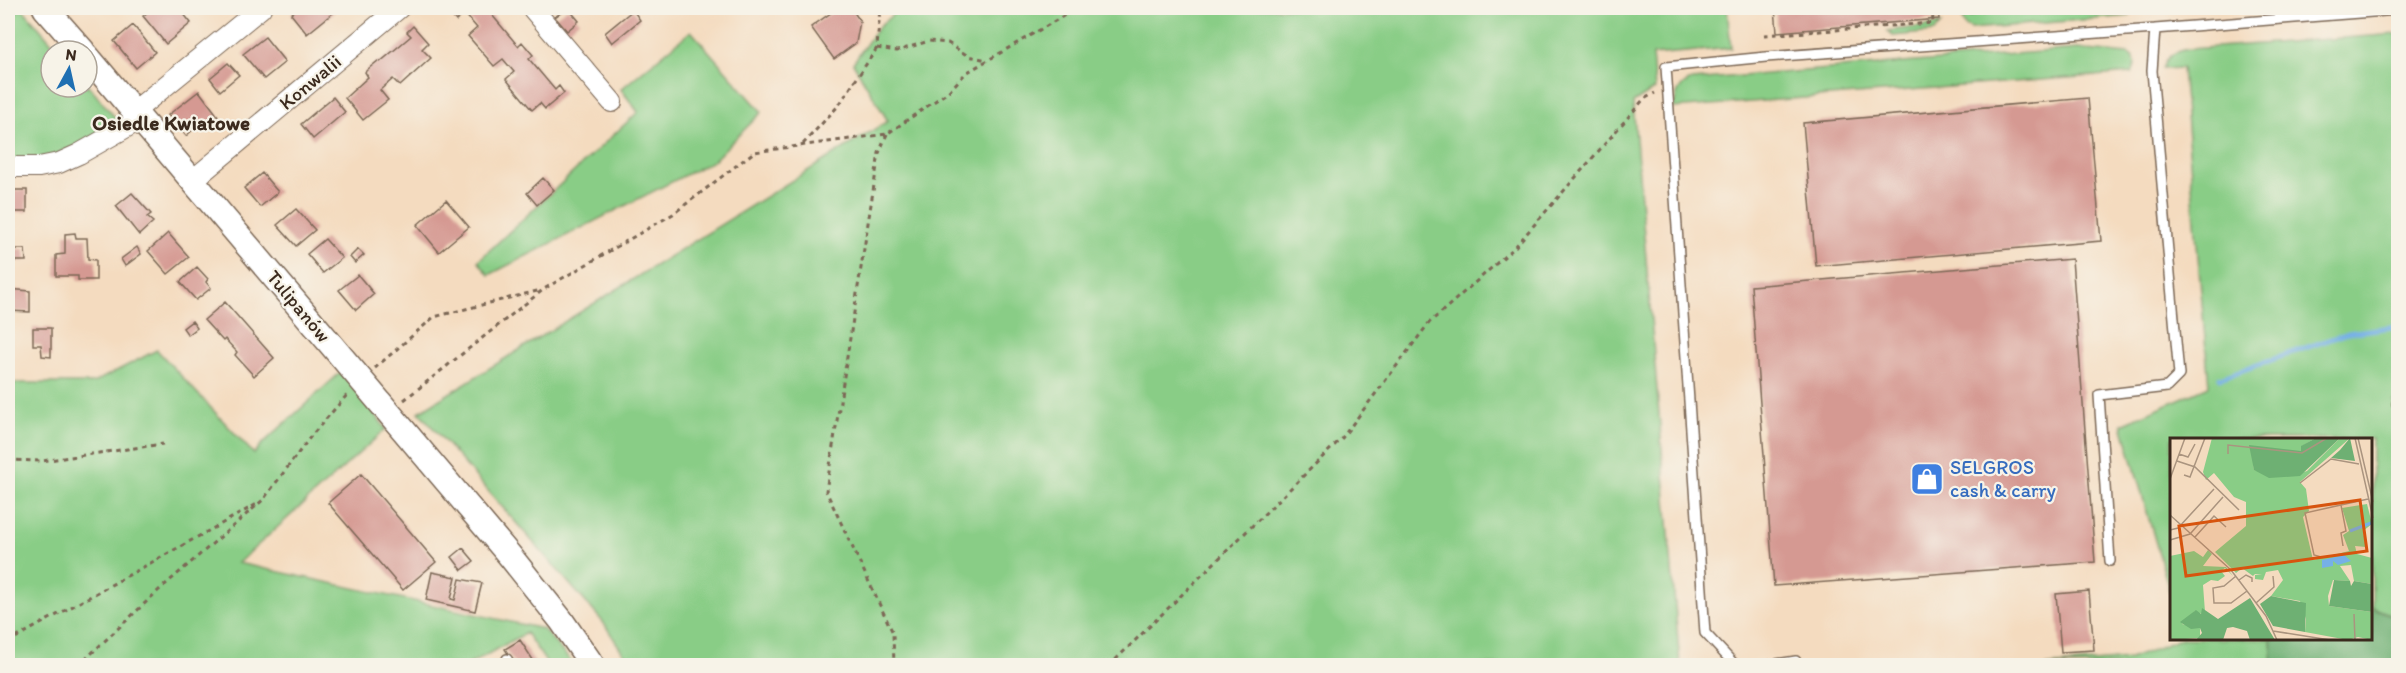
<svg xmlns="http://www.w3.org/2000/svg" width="2406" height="673" font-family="Itim,sans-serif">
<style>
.green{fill:#89cd86;stroke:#627c52;stroke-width:1.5}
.forest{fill:#6eb073;stroke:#546d48;stroke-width:1.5}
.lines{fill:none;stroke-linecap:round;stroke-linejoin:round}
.stream{stroke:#76b0e7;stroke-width:5}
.building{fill:#d59992}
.service-casing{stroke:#7c6856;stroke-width:12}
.minor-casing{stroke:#7c6856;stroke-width:22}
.tertiary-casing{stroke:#7c6856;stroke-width:27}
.path{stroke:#7c6856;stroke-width:3;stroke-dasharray:4.5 4.5;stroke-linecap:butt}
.service{stroke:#fff;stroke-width:9}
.minor{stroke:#fff;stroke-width:20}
.tertiary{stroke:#fff;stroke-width:24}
.labels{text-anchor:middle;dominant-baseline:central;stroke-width:4.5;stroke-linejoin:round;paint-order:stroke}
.street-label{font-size:20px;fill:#3b2a1e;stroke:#f7f3e8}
.shop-label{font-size:20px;fill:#366cbe;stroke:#f7f3e8;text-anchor:start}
.neighbourhood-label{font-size:21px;font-weight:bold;fill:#3b2a1e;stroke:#f7f3e8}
.inset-river{fill:none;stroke:#76b0e7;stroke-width:3}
.inset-road{fill:none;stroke:#aa947f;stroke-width:1.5}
.view{fill:#d7540e;fill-opacity:0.15;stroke:#d7540e;stroke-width:3}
.inset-edge{fill:none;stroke:#3b2a1e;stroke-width:3}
</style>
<rect width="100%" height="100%" fill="#f7f3e8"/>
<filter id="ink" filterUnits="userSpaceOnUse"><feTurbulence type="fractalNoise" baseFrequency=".0167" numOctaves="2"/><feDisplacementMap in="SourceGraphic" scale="12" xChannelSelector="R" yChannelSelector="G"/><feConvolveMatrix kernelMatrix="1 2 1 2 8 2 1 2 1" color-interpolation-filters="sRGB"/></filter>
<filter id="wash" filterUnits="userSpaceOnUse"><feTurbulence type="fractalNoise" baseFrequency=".008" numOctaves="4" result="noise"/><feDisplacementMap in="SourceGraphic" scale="24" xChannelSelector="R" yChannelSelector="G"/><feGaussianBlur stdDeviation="1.35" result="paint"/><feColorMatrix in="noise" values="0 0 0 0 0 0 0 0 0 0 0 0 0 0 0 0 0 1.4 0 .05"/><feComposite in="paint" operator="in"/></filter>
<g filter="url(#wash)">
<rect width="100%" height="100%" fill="#f4dbbf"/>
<path class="green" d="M22 8 59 51H51V87H87V84L118 121 79 154 8 167V18Z
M901 8H1727L1731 48 1652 55 1655 89 1633 103 1680 665 752 666 750 662 744 666 631 665 603 622 419 412 888 121 853 63 879 26Z
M2044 8H2129L2130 16 1971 29 1965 26 1961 17 1966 16 1968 13Z
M1941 24 1934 32 1893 36 1887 31Z
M691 31 762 112 713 161 489 275 478 261 638 112 621 89Z
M2398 34V399L2394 401 2398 458V618L2372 607V439H2172V600L2122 424 2209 386 2182 68 2162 69C2166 56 2175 51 2188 49Z
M2077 49 2128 54C2137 58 2136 65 2132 73L1673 108C1676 95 1679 84 1692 80Z
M157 350 254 454 261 445 343 370 386 429 238 563 543 629 574 665H548L526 633 468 665 8 666V383H93Z
M2182 638 2271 639 2273 665 2045 666 2130 659Z"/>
<path class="forest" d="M2372 607 2398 618V665H2273L2271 639 2372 638Z"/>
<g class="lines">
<path class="stream" d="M2220 378 2348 333 2398 326"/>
</g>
<g id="blocks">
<path class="building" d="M153 8H179L191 23 166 44 143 16Z
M298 8H339L307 34 291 14Z
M445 8H491L495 12 492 15 518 46 522 42 533 55 529 59 555 90 559 86 564 93 545 109 540 103 532 110 506 79 514 72 503 59 494 66 468 36 477 28 465 14 456 21Z
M568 8 579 21 567 31 555 17Z
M838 8H851L860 21 856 43 834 59 811 27Z
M1775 8H1938L1939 19 1777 32Z
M633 10 640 20 612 43 605 33Z
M133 25 155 52 136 68 114 41Z
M413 26 428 43 422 49 431 58 400 86 393 79 380 90 388 100 363 120 345 98 368 77 365 72 368 69 378 61 380 62 411 36 407 32Z
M265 37 285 62 264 79 243 54Z
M228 63 239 75 220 91 210 78Z
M199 91 218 116 209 124 205 119 186 136 168 115Z
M333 97 345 112 313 139 301 124Z
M2088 98 2101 241 1816 266 1803 123Z
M262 173 278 192 260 207 244 188Z
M543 178 554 190 537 205 527 193Z
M8 190H27V212H8Z
M132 193 151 214 147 217 153 222 139 235 116 206Z
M446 200 469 227 439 252 417 225Z
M296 209 315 230 296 246 277 225Z
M75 233 76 238H87L88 259 96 260V280H78V276H56V255L65 254V234Z
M168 233 189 257 168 274 148 251Z
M8 239H15V249H25L26 261H8Z
M325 239 342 258 323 273 307 254Z
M137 247 141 254 125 266 121 259Z
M358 249 364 255 355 263 350 257Z
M2072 259 2095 562 1774 586 1751 286Z
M197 267 208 279 206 282 211 288 196 300 180 282Z
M358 275 374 294 356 310 339 290Z
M8 289 30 291V312L8 311Z
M225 302 274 358 254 376 235 355 237 352 225 339 223 341 204 320Z
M192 321 197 328 188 335 183 328Z
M33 328H51V357L42 356 41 345H33Z
M361 474 436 562 403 590 328 503Z
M463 548 474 561 462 570 452 557Z
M432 572 456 577 451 599 455 600 460 579 482 583 475 611 426 600Z
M2089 591 2094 650 2061 652 2056 594Z
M520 640 537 666H516L505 649Z"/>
</g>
</g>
<g filter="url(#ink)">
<use href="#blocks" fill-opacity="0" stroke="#7c6856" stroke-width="1.5"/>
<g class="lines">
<defs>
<path id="service" d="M2155 29 2398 10
M2397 404 2398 403
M507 659 511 666
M1736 666 1705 633 1666 67 1766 57 2155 29 2152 71 2179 375 2167 387 2099 395 2110 561
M1763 666 1796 661"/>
<path id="minor" d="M532 8 612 102
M8 167H39L59 163 79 154 132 124 142 105 261 8
M193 180 399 8"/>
<path id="tertiary" d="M45 8 83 51
M87 56 510 556 561 620 593 666"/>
</defs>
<use href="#service" class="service-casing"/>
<use href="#minor" class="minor-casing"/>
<use href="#tertiary" class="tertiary-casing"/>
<path class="path" d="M2167 8H2200
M1933 15 2017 8
M1764 35 1933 23 1932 8
M877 48 897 51 929 41 948 43 968 56 987 60
M887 134 879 153 826 491 893 633 894 666
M803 144 839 105 877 48 880 8
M375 368 434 317 541 290
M404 400 544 289 673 214 754 152 887 134 948 92 966 73 1077 8
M8 460 42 461 163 444
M8 642 257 504
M78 666 159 590 263 500 311 436 347 395
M1109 666 1342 438 1429 323 1514 248 1644 99 1655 93"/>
<use href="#service" class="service"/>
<use href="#minor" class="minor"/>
<use href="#tertiary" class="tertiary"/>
</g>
</g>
<defs>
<symbol id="shop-square" viewBox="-11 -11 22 22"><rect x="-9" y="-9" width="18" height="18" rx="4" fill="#3f7fe0" stroke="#f7f3e8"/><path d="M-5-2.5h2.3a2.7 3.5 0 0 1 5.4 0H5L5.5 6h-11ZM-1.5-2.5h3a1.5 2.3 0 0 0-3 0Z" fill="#fff"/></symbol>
</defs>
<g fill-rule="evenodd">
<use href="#shop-square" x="1908" y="460" width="38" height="38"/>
</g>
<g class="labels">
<g class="street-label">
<text transform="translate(310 82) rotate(-40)">Konwalii</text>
<text transform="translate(299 306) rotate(50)">Tulipanów</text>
</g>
<g class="shop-label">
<text x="1950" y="467">SELGROS<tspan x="1950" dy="23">cash &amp; carry</tspan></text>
</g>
<g class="neighbourhood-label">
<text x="171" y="122">Osiedle Kwiatowe</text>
</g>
</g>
<g transform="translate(2170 438)">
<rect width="202" height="202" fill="#f4dbbf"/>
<path d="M42 0H146L132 8 131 14 83 20 84 32 121 38 137 33 170 0H180L130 44 136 51 139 73 133 79 143 122 179 113 173 97 179 93 172 70 197 66 202 86 193 93 196 109 185 108 187 116 202 120V146L184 143 181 127 170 128 180 143 163 142 158 158 159 168 202 174V202L188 199 178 202 135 194 136 181 130 163 101 158 113 142 108 132 96 134 93 142 85 141V137H92L85 136 83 138 72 130 66 135 45 114 76 88V64L64 59 44 35 36 42 33 34ZM38 112 42 116 33 128 56 129 63 138 55 130 51 133 55 138 48 143 41 142 33 147 35 174 29 176 25 173 12 186 30 190V200L0 202V118L24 113 33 119Z" fill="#89cd86"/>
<path d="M146 0H170L130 38 99 40 84 32 79 7 131 13V8ZM180 0 185 23 161 20 170 12ZM164 142 180 143 181 148 184 143 202 146V174L159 168ZM101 158 136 165 135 194 103 188 90 166ZM80 160 105 202H80L77 193 63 189 57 190 53 202H26L32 195 30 190 21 191 10 184 26 172 31 176 32 170 48 181Z" fill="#6eb073"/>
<path d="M174 117 181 123 168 127 163 123V128L152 130V122Z" fill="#76b0e7"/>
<path class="inset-river" d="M180 93 201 85"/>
<path class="inset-road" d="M185 0 203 80M188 0 203 64M9 16 18 19 25 6M58 16V7L132 15 157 0M7 23 25 29 69 72M14 37 20 39 35 0M0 41 15 0M130 45 161 21 189 26M171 67 198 61M0 77 61 132 96 178 107 202M0 92 8 90 44 51M25 99 44 78 56 89M0 102 20 96 53 59M151 119 144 117 135 75 171 67 176 93 171 95 173 108M66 138 54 148 43 150 44 165H61L77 153M69 142 76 137 82 140V144M86 165 104 149 103 138M184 176 185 202M103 193 160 202"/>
<path class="view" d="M190 62 197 113 16 138 9 88Z"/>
<rect width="202" height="202" class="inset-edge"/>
</g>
<rect width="2406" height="673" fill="none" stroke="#f7f3e8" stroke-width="30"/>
<g transform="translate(69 69) rotate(8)"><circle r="28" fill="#f7f3e8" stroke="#aca397" stroke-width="1.5"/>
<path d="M0-4.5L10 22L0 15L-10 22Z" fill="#1f6fb2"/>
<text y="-9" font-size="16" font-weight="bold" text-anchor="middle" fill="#3b2a1e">N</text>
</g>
</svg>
